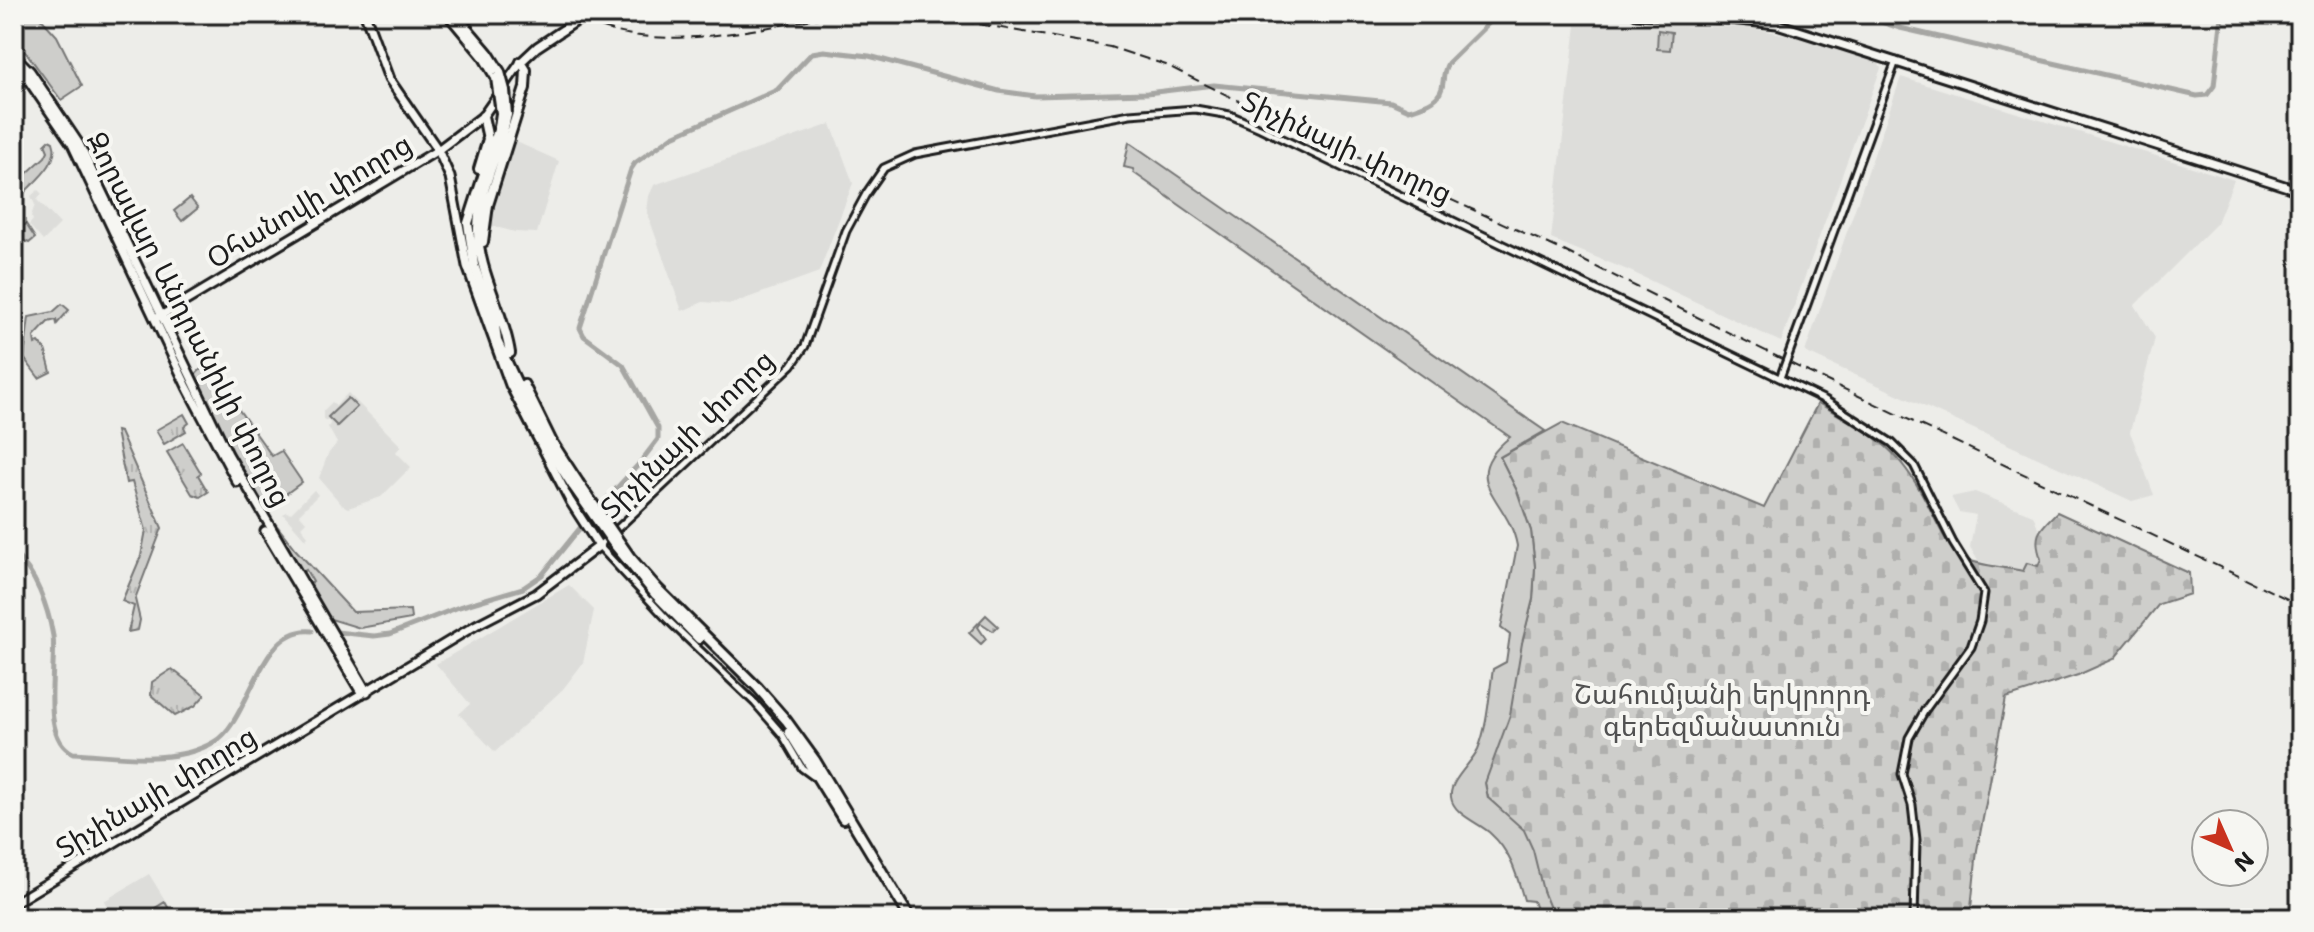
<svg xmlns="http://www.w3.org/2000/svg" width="2314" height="932" font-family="'Shantell Sans','Noto Sans Armenian',sans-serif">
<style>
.built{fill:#ddddda}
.grass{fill:url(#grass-tufts);stroke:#757574;stroke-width:2}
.forest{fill:url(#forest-firs);stroke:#757574;stroke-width:2}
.cemetery{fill:url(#cemetery-stones);stroke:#757574;stroke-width:2}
.green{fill:#cececb;stroke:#757574;stroke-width:2}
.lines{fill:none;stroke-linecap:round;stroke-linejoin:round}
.canal{stroke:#a6a6a3;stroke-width:5}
.minor-casing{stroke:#1c1c1c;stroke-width:11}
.major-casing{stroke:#1c1c1c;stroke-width:13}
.highway-casing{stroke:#1c1c1c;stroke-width:14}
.minor{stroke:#f6f6f2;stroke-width:5}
.major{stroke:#f6f6f2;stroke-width:7}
.highway{stroke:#f6f6f2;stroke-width:8}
.rail{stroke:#1c1c1c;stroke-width:2;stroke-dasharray:12 6;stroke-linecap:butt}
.highway-bridge-casing{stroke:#1c1c1c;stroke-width:14;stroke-linecap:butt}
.highway-bridge{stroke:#f6f6f2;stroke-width:8}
.labels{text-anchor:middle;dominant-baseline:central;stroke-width:8;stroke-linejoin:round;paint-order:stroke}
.street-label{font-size:28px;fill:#1c1c1c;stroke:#f6f6f2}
.park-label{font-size:28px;fill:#515151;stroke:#f6f6f2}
</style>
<defs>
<pattern id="grass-tufts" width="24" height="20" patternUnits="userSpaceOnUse" patternTransform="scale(2)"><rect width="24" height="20" fill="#cececb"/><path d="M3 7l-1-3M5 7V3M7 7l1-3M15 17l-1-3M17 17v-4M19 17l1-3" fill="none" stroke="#b0b0ae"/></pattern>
<pattern id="forest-firs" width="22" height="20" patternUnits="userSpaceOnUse" patternTransform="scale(2)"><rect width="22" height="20" fill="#cececb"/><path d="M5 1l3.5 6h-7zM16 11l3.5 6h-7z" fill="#b0b0ae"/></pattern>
<pattern id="cemetery-stones" width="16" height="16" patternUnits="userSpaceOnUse" patternTransform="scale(2)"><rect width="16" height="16" fill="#cececb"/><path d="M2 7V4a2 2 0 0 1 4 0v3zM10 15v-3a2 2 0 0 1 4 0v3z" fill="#b0b0ae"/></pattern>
</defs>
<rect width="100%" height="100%" fill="#edede9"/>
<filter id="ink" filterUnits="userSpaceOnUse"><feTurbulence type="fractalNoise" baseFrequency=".0125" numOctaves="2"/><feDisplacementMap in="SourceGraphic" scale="16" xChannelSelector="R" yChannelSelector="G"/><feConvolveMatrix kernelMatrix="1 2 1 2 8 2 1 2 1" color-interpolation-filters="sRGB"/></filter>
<g filter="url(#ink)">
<path class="built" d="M1576 25 1747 27 1808 39 1877 60 1881 68 1781 342 1630 271 1551 239Z
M1901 77 2234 180 2217 223 2135 305 2155 338 2130 432 2154 495 2132 501 1805 352Z
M831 124 853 183 819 272 731 304 703 302 682 311 647 212 649 196 654 185Z
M512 140 559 161 537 233 515 232 488 225 492 200Z
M38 190 42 194 37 200 60 224 43 241 29 225 33 220 31 216 35 205 31 196Z
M348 393 401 446 396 452 411 467 381 497 348 508 342 505 319 478 328 454 337 443 328 427 330 424 328 418 327 421 323 419V411L332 402 336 405Z
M314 490 318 495 299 514 306 522 301 527 308 536 305 539 283 514 287 512 290 514Z
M1975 492 2033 515 2039 530 2036 546 2041 559 2038 566 2023 571 1978 561 1970 547 1976 515 1959 512 1951 497Z
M569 585 594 610 583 663 563 689 495 752 459 714 470 704 436 664Z
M149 874 176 918H114L104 901Z"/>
<path class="grass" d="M1658 30 1672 32 1670 50 1657 49Z
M184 414 189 423 184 427 186 431 164 444 156 430Z
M116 431 120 432 162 528 135 599 140 620 138 630 128 632 134 606 122 601 141 556 146 530 132 482 126 483Z
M183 443 201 473 198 475 208 492 200 497 192 494 167 452Z
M986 615 998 626 993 631 981 623 978 627 986 639 981 644 969 633Z
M172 669 205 695 195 706 175 716 151 695 152 682Z"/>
<path class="forest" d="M49 140 53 142C61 162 35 181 22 195L16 189 14 190V185L45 157 48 151 45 144Z"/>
<path class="cemetery" d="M1818 403C1872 435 1895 443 1926 501 1933 514 1949 552 1962 558 1980 566 2004 567 2023 571L2027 563 2038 566 2041 559C2032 534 2040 529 2057 512L2189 573 2190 594 2159 604 2114 659 2078 675 2006 698 1977 850 1970 918H1554L1506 815 1488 798 1485 783 1533 599 1535 567 1531 531 1517 491 1500 457 1562 423 1764 508Z"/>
<path class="green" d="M14 14H37L57 36 82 86 61 100 28 55 14 42Z
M1129 142 1545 431 1500 457 1517 491 1531 531 1535 567 1533 599 1522 643 1510 715 1485 783 1488 798 1524 830 1533 850 1543 891 1554 918H1539L1533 901 1524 900C1517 876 1511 852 1491 834 1480 823 1453 815 1451 797 1449 781 1471 764 1478 749 1488 725 1489 694 1493 669L1506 662 1510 635 1501 628 1517 546C1509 498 1455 481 1510 437L1134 173 1133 169 1124 167Z
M190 198 198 208 182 221 174 211Z
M26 224 35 238 29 243 25 241 14 244V232Z
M62 304 69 310 57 324 56 320 48 322 34 337 35 344 39 342 45 349 51 372 39 378 24 358 29 317 53 312Z
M206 364 272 456 281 451 302 482 260 513 192 378Z
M348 398 357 407 337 426 328 417Z
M268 514 295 549 353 612 410 610 411 619 360 628 324 617 304 588 313 582 306 570 296 576 262 518Z
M165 902 174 918H139Z"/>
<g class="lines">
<path class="canal" d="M1865 14 1872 19 1900 28 2197 96 2207 95 2214 86 2222 14
M14 553C36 573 48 607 53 636 57 666 39 738 73 753 118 755 173 766 214 742 251 721 258 626 312 631
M336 632 374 636 390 634 459 607 523 588 542 575 580 528 639 464 658 439V428L623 365 584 336 580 328 631 169 635 163 673 136 777 90 812 53 824 51 869 56 999 91 1035 96 1147 93 1214 85 1391 102 1409 110C1425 105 1442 101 1443 82 1444 74 1444 70 1448 63L1498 14"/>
<defs>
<path id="minor" d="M1780 378 1896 61
M813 776 802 768 782 734 755 703 668 620 599 546 792 365 805 346 846 231 866 194 884 168 915 154 1130 114 1195 109 1230 115 1260 128 1825 400 1892 443 1914 465 1953 543 1984 593 1980 621 1971 647 1925 710 1909 738 1902 774 1912 805 1916 840 1914 918"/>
<path id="major" d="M1636 14 1730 19 1777 24 2300 191
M14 55 30 71 79 144 228 454 367 692
M16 62 72 144 187 387 237 482
M159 317 438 150 483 116 521 62 537 47 587 14
M265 531 362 694
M14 903 476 625 536 594 599 546 570 501 510 385 467 266 450 177 438 150 389 79 365 14"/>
<path id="highway" d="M448 14 483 56 496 78
M455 14 488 53 500 72
M501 113 499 127 468 223 474 265 495 325 497 341 545 443 573 486
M507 114C500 153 479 188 478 228 477 271 504 311 510 353
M479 169 488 139 483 116
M483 242 488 205 525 88 526 70 521 62
M524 385 552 442 578 482
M657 588 758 688 786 720 815 760 910 918
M655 594 699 639
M789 732 843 819"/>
</defs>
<use href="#minor" class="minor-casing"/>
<use href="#major" class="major-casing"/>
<use href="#highway" class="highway-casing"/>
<use href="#minor" class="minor"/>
<use href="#major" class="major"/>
<use href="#highway" class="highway"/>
<path class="rail" d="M568 14C589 23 610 32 633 35 700 45 774 25 841 14
M872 14 961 21 1110 47 1166 65 1304 133 1564 251 1806 371 2300 605"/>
<defs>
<path id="highway-bridge" d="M500 72 505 90 507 114
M496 78 501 113
M578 482 630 557 657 588
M573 486 613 543 655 594"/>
</defs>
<use href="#highway-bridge" class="highway-bridge-casing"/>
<use href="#highway-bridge" class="highway-bridge"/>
</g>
</g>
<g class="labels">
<g class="street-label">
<text transform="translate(1347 147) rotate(25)">Տիչինայի փողոց</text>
<text transform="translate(309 201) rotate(-31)">Օհանովի փողոց</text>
<text transform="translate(189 319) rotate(63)">Զորավար Անդրանիկի փողոց</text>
<text transform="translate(687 434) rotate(-44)">Տիչինայի փողոց</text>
<text transform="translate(156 792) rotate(-31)">Տիչինայի փողոց</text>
</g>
<g class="park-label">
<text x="1722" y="694">Շահումյանի երկրորդ<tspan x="1722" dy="32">գերեզմանատուն</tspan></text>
</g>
</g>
<rect width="2314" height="932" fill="none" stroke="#f6f6f2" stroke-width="48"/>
<rect x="24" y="24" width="2266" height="884" fill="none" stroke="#1c1c1c" stroke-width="3" filter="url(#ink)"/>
<g transform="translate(2230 848) rotate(135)"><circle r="38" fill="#f6f6f2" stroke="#9f9f9c" stroke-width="2"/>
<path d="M0-6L14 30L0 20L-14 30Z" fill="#c8321e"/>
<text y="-12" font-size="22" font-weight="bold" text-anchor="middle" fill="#1c1c1c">N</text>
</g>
</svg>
